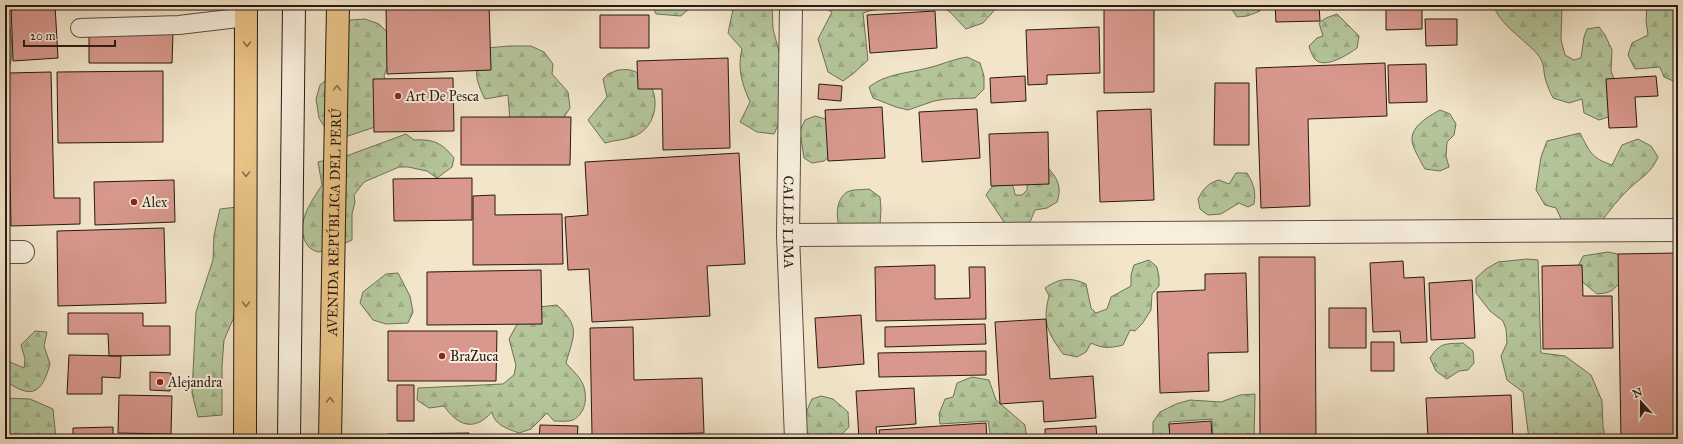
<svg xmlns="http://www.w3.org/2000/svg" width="1683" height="444" font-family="'IM FELL Great Primer',serif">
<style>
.forest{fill:url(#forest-firs);stroke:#6f7057}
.building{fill:#d8988d;stroke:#291913}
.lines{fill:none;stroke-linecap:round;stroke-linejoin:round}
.lane-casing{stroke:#5b4c41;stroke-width:20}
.street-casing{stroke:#5b4c41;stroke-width:24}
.secondary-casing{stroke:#291913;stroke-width:24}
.highway-casing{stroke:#291913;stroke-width:24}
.lane{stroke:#f7eedd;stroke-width:18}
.street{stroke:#f7eedd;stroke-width:22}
.secondary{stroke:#f7eedd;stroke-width:22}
.highway{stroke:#e9c285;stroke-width:22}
.oneway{stroke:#896e4c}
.poi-dot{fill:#8f2418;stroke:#f7eedd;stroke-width:1.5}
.labels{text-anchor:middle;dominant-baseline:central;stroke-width:4;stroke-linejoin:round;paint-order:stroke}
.poi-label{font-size:14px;fill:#291913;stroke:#f7eedd;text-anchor:start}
.street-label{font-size:14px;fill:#291913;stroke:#f7eedd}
</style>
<defs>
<pattern id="forest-firs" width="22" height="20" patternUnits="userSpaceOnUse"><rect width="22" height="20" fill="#b5c69b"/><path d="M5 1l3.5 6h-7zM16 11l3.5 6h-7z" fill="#9caa85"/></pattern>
</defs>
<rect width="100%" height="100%" fill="#f2e5ca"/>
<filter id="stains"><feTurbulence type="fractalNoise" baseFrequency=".005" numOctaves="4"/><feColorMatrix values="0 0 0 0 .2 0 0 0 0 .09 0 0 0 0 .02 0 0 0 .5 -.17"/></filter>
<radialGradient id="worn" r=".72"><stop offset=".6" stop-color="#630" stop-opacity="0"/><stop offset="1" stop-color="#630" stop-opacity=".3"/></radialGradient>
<path class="forest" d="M652 5H691L692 6 681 16 656 14Z
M734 5H772L773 29 786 77 782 116 774 134 757 132 740 122 750 102C742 84 737 68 742 49L728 33Z
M819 5H917C900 11 880 6 863 13L868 60 854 73 843 81 828 72 818 39 832 12Z
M941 5H999L983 23 966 29 951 13Z
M1229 5H1260V11L1247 16 1237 17Z
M1494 5H1562L1561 40 1565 55 1574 60 1581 58 1584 37 1587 29 1599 27 1605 35 1612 50 1611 71 1617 87 1616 109 1608 117 1599 120 1584 113 1582 99 1569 103 1553 98C1550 92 1547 85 1545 78 1543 69 1545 64 1538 55 1527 41 1497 23 1494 5Z
M1647 5H1678V83L1664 77 1660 67 1635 69 1628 55 1632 43 1648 35 1646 21Z
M1337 14 1359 36 1357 48C1349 54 1323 71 1314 58 1312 55 1310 50 1309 46L1317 38 1323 36 1319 23 1326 18Z
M365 19 379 24 396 41 384 76 395 114 381 125 345 137 327 131 319 118 316 99 320 85 331 76 343 26 351 20Z
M5 22H9C12 40 15 61 5 77Z
M509 46H531L544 52 553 64 552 74 568 92 570 108 560 123 510 122 508 95 485 99C474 77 473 68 487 48Z
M967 57 980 63 984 76V89L975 98 946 99 934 101 908 110 896 107 873 98 869 87C885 74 908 73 928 68 941 65 953 59 967 57Z
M618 70C621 70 626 69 630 70 661 77 664 123 635 136 626 140 614 140 605 143L588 120 607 97 603 79 608 74Z
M1440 110 1450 114 1456 124 1454 135 1447 142 1446 156 1449 167 1440 171 1425 169C1421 162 1412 147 1412 140 1411 126 1429 116 1440 110Z
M815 116 829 120 834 153 824 161 812 163 804 158 800 131 805 120Z
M1580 133C1590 152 1591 158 1612 165L1622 145 1638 139 1651 146 1658 157C1651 173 1643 176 1631 187 1619 198 1608 212 1599 225L1562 221 1556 208 1545 205 1536 190 1541 157 1547 141Z
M406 134 414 140C434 139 442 143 454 158L452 167 437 178 427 171 408 167H399L364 182 354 195 355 202 352 214V240L332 249 318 252C315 251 310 249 308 246 293 226 311 202 322 185L318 162 349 155Z
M1049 169C1058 179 1062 188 1057 202L1047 208 1035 210 1030 222 1013 225 1004 222 986 195 991 188 1006 178C1012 183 1014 187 1015 195H1022L1027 190V182Z
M1236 173H1247C1254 184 1256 192 1254 204L1248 207 1239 203 1221 214 1208 215 1200 209 1198 199C1203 189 1208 183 1219 180L1229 184Z
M869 189 880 197 881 209 880 225 840 229C836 218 835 200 847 192 853 189 862 190 869 189Z
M246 206 234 317 224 340 222 366V415L198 417 192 393 196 312 213 260 214 235 220 209Z
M1608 252 1618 254 1623 278C1614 290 1612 293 1597 294L1579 279 1575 273 1583 256Z
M1527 259 1538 260 1541 353 1565 356 1591 375 1602 401 1603 427 1606 439H1529L1523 392 1507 380 1501 356 1507 343 1506 329 1503 321 1490 311 1476 293V278L1486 269 1498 262Z
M1149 260 1157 267 1159 277V286L1152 294 1151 310 1142 324 1135 331 1130 330 1123 345C1111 348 1103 349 1091 343L1086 352 1077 357 1063 354C1048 333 1042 323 1049 296L1045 288C1059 278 1071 277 1086 284L1091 308 1096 313 1107 309 1111 297 1131 286V275L1134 265Z
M398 273 410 296 413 312 408 323 386 324 373 320 360 303 363 292 386 274Z
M557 305C581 328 574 334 566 363 570 368 576 373 580 379 589 392 587 413 573 420 568 422 560 421 554 421L547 413 531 429 519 433C508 429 494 425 492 412 474 432 458 426 444 406L429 408 417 400 418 388 503 384 514 375 516 365 509 339 521 317 530 308Z
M35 331 47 332 44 346 50 364C42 393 32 400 6 381L5 367 10 362 24 368 25 359 21 345Z
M1463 343 1473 351 1474 363 1468 370 1459 371 1447 379 1436 371 1430 358C1440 342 1446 344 1463 343Z
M972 377 989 380 996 400 1025 425 1027 439H991L988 421 940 424 939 414 945 399 953 397 957 383Z
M1255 394 1254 439H1213L1212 419 1169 422 1170 438H1153V422L1160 412 1176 404 1190 400 1221 402 1240 395Z
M821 396 833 399 848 412 849 427 841 435 825 436 823 439H803C803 424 805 413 812 399Z
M5 398 30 399 53 409 56 439H5Z"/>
<path class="building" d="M11 5H55L58 58 13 61Z
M386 5H489L491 70 387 74Z
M1104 5H1154V92L1104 93Z
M1275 5H1319L1320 21 1276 22Z
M1386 5H1422V29L1386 30Z
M935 11 937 48 870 53 867 15Z
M600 15H649V48H600Z
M1425 19H1457V45L1426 46Z
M1099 27 1100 73 1047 75V84L1028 85 1026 30Z
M89 32 173 33 172 63H89Z
M728 58 730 148 663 150 662 89H638L637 61Z
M1385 63 1387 116 1308 119 1310 206 1261 208 1256 68Z
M1426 64 1427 102 1389 103 1388 65Z
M163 71V142L58 143 57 72Z
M51 72 54 198H80V224L11 226 8 73Z
M1025 76 1026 101 991 103 990 78Z
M1656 76 1658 96 1635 97 1637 127 1609 128 1606 79Z
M453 78 454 131 374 132 373 79Z
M1215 83H1249V145H1214Z
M819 84 842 86 841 101 818 99Z
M882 107 885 158 828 161 825 110Z
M977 109 980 158 922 162 919 112Z
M1151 109 1154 200 1100 202 1097 111Z
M461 117H571L570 165H461Z
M1048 132 1049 184 991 186 989 134Z
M739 153 745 264 707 266 710 316 592 322 589 269 568 270 565 217 588 215 585 162Z
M472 178V220L394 221 393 179Z
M174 180 175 222 95 225 94 182Z
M495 195V215L562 214 563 264 473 265V196Z
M164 228 166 303 58 306 57 231Z
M1678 253V439H1621L1618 254Z
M1259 257H1315L1316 439H1260Z
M1403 261 1404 278 1424 277 1427 342 1401 343 1400 331 1373 332 1370 263Z
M935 265V299L970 298 969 267H985L986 319 876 321 875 267Z
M1582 265 1583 296H1612L1613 348 1543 349 1542 266Z
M541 270 542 324 427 325V272Z
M1246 273 1248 352 1208 353 1209 391 1160 393 1157 292 1205 290V274Z
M1472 280 1475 338 1431 340 1429 283Z
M1329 308H1366V348H1329Z
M68 313H143V326H170V355L109 356 108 334H68Z
M861 315 864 364 818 368 815 318Z
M1046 319 1050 379 1093 376 1096 418 1044 422 1043 401 1000 404 995 322Z
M985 324 986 344 885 347V327Z
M633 327 634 380 702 378 704 433 592 435 590 328Z
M388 331H497L496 381H388Z
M1371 342H1394V371H1371Z
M986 351V375L879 377 878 353Z
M69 355 121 356 120 378 102 377V394H67Z
M150 372 171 373 170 391 150 390Z
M397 385H414V421H397Z
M914 388 916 424 876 427 877 439H859L856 391Z
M119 395 172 396 171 434 118 433Z
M1511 395 1513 439H1428L1426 398Z
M1211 421 1212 439H1170L1169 424Z
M986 423 987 439H880L879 430Z
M540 425 578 426 577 439H539Z
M1096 426 1097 439H1045V429Z
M113 427V439H73V428Z
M469 433V439H388V434Z"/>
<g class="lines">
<defs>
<path id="lane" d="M80 28 179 25 246 17"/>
<g id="street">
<path id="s1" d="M791 5 788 235 796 439"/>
<path d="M788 235 1678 230"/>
<path d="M5 252H23"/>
</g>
<path id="secondary" d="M289 439 294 5"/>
<g id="highway">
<path d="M245 439 246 5"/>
<path id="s2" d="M330 439 338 5"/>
</g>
</defs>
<use href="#lane" class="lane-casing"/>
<use href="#street" class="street-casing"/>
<use href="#secondary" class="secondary-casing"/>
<use href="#highway" class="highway-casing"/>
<use href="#lane" class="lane"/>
<use href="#street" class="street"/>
<use href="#secondary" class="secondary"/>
<use href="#highway" class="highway"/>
</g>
<defs><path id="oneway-chevron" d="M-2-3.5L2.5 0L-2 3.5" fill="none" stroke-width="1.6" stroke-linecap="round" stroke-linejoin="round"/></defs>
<g class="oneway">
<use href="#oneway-chevron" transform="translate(247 44) rotate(90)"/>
<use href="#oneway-chevron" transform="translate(337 88) rotate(-89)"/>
<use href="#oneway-chevron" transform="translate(246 174) rotate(90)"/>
<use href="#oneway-chevron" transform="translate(246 304) rotate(90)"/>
<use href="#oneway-chevron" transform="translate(330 400) rotate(-89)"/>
</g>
<g class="poi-dot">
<circle cx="398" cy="96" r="4"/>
<circle cx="134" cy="202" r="4"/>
<circle cx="442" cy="356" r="4"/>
<circle cx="160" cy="382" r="4"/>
</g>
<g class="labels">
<g class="poi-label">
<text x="406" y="96">Art De Pesca</text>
<text x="142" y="202">Alex</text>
<text x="450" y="356">BraZuca</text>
<text x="168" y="382">Alejandra</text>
</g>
<g class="street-label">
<text stroke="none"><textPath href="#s2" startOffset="217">AVENIDA REPÚBLICA DEL PERÚ</textPath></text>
<text stroke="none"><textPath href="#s1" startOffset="217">CALLE LIMA</textPath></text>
</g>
</g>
<rect width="1683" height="444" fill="none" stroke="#f2e5ca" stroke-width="20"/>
<rect x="6" y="6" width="1671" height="432" fill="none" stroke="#291913" stroke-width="2"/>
<rect x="10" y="10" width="1663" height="424" fill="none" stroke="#291913"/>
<g transform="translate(1641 402) rotate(339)" stroke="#f7eedd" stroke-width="3" paint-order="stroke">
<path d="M0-3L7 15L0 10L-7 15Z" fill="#291913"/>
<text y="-6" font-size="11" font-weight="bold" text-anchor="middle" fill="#291913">N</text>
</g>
<path d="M24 40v6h91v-6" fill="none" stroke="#291913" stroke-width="2"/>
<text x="30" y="40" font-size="12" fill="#291913" stroke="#f7eedd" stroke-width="3" paint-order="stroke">20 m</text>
<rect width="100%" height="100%" filter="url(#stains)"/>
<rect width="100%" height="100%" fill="url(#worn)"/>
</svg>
